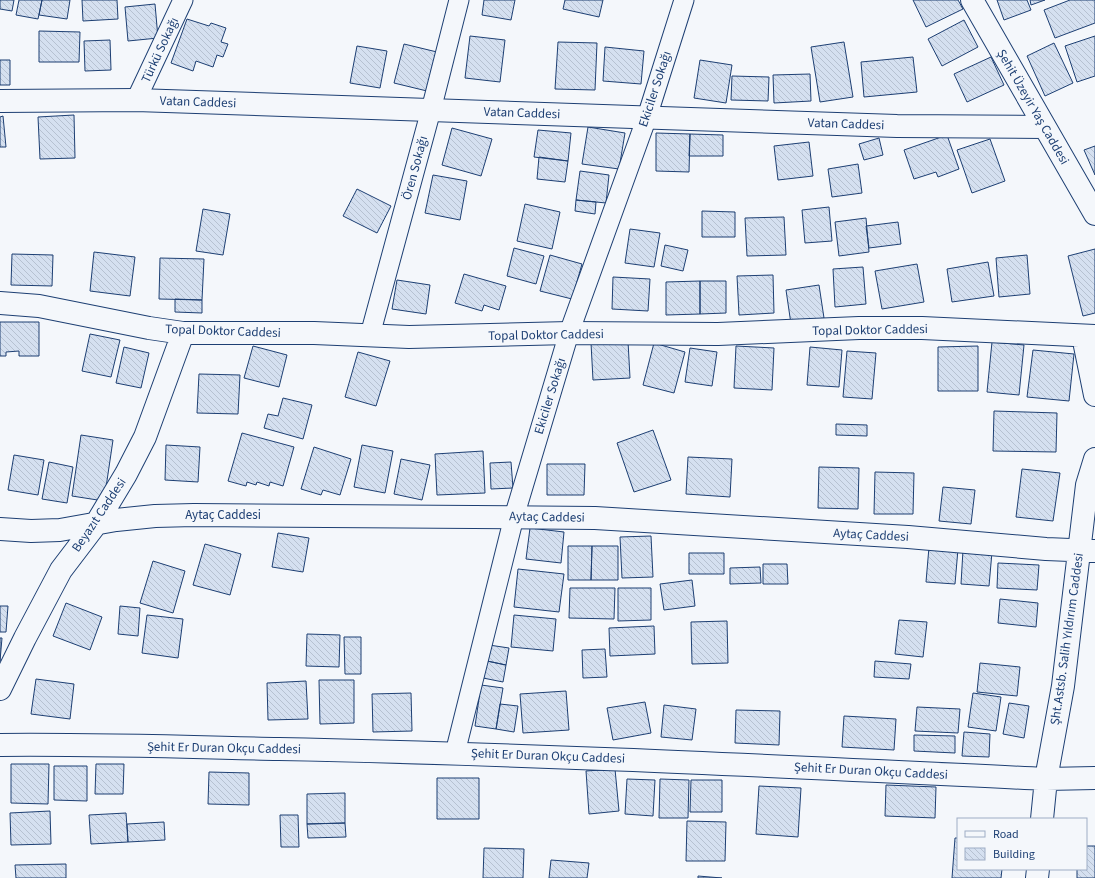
<svg xmlns="http://www.w3.org/2000/svg" width="1095" height="878" font-family="'Source Sans 3',sans-serif">
<style>
.building{fill:url(#building-back-hatch);stroke:#1d3f73}
.lines{fill:none;stroke-linecap:round;stroke-linejoin:round}
.minor-casing{stroke:#1d3f73;stroke-width:21}
.tertiary-casing{stroke:#1d3f73;stroke-width:24}
.minor{stroke:#f4f7fb;stroke-width:19}
.tertiary{stroke:#f4f7fb;stroke-width:22}
.labels{text-anchor:middle;dominant-baseline:central;stroke-width:3;stroke-linejoin:round;paint-order:stroke}
.street-label{font-size:13px;fill:#1d3f73;stroke:#f4f7fb}
</style>
<defs>
<pattern id="building-back-hatch" width="6" height="6" patternUnits="userSpaceOnUse"><rect width="6" height="6" fill="#d5e0f0"/><path d="M-1 5l2 2M0 0l6 6M5-1l2 2" fill="none" stroke="#b6c1d1"/></pattern>
</defs>
<rect width="100%" height="100%" fill="#f4f7fb"/>
<path class="building" d="M0 0H14L12 11 0 9Z
M19 0H42L38 19 16 15Z
M42 0H70L67 19 39 15Z
M82 0H117L118 19 83 21Z
M484 0H515L511 20 482 15Z
M565 0H603L599 17 563 9Z
M913 0H958L963 9 926 27Z
M997 0H1027L1031 10 1004 20Z
M1030 0H1045L1031 5Z
M1070 0H1095V23L1055 38 1044 10Z
M155 4 158 38 128 41 125 7Z
M187 19 209 26 211 23 226 28 221 42 228 44 223 57 217 55 213 67 196 61 193 71 171 63Z
M964 20 978 47 942 66 928 39Z
M39 31 80 32 79 62H39Z
M470 36 505 40 500 82 465 78Z
M1095 36V76L1077 82 1065 46Z
M110 40 111 70 85 71 84 41Z
M558 42 597 43 595 90 555 89Z
M844 42 853 97 820 102 811 47Z
M1054 43 1073 83 1045 96 1027 56Z
M404 44 437 52 427 91 394 83Z
M357 46 387 51 380 88 350 83Z
M605 47 644 51 641 84 603 81Z
M913 57 917 92 864 97 861 62Z
M991 57 1004 85 967 102 954 74Z
M0 60H10V85H0Z
M700 60 732 65 726 103 694 98Z
M810 74 811 101 774 103 773 75Z
M732 76 769 77 768 101 731 100Z
M74 115 75 158 40 159 38 117Z
M3 116 6 147H0V117Z
M588 127 625 133 619 169 582 164Z
M452 128 492 139 481 176 442 165Z
M538 130 571 133 568 161 534 157Z
M656 133 690 134 689 172 656 171Z
M690 134 723 135V156H689Z
M947 135 959 169 938 177 936 172 914 179 904 150Z
M879 138 883 155 864 160 859 144Z
M990 139 1005 181 972 193 957 150Z
M809 142 813 176 778 180 774 146Z
M1095 146V175L1084 150Z
M539 157 568 161 565 182 537 179Z
M858 164 862 193 832 197 828 169Z
M580 171 609 175 606 203 576 200Z
M433 175 467 181 460 220 425 213Z
M357 189 391 206 377 233 343 216Z
M576 200 596 202 595 214 575 211Z
M525 204 560 212 552 249 517 241Z
M829 207 832 241 805 243 802 210Z
M203 209 230 214 223 255 196 251Z
M702 211 735 212V237H702Z
M784 217 786 255 747 256 745 218Z
M866 218 869 252 839 256 835 222Z
M898 222 901 244 869 248 866 226Z
M630 229 660 233 654 267 625 263Z
M665 245 688 250 683 271 661 266Z
M514 248 544 256 536 284 507 276Z
M1095 249V313L1083 316 1068 256Z
M94 252 135 257 130 296 90 291Z
M12 254 53 255 52 286 11 285Z
M550 255 582 264 572 299 540 291Z
M1027 255 1030 294 999 297 996 258Z
M160 258 204 259 202 300 159 299Z
M988 262 994 296 952 302 947 269Z
M917 264 924 302 882 309 875 271Z
M863 267 866 304 835 307 833 269Z
M464 274 506 286 499 310 484 305 482 311 455 303Z
M773 275 774 313 739 315 737 276Z
M613 277 650 279 648 311 612 309Z
M397 280 430 285 426 314 392 309Z
M700 281H726V313L700 314Z
M700 281V314L666 315V282Z
M819 285 824 318 791 324 786 290Z
M175 299 202 300V313L175 312Z
M0 322H39V356H19V351L6 352V356H0Z
M90 334 120 340 111 377 82 371Z
M628 341 630 378 593 380 591 343Z
M992 342 1024 345 1019 395 987 392Z
M654 343 685 352 674 393 643 385Z
M253 346 287 355 279 387 244 378Z
M736 346 774 348 772 390 734 388Z
M978 346V391H938V347Z
M124 347 149 353 141 388 116 383Z
M810 347 842 350 839 387 807 385Z
M690 348 717 352 712 386 685 382Z
M1033 350 1074 354 1069 401 1027 397Z
M847 351 876 353 872 399 843 397Z
M358 352 390 361 376 406 345 397Z
M199 374 240 375 238 414 197 413Z
M283 398 312 405 303 439 264 428 268 414 278 416Z
M994 411 1057 413 1056 452 993 451Z
M836 424 867 425V436L836 435Z
M653 430 671 480 634 492 617 443Z
M242 433 294 447 283 486 270 482 269 486 257 482 256 485 247 482 246 486 228 481Z
M81 435 113 440 104 501 72 496Z
M166 445 200 447 198 482 165 480Z
M362 445 393 451 385 493 354 487Z
M314 447 351 459 340 495 323 490 321 495 301 489Z
M483 451 485 493 437 495 435 454Z
M14 455 44 460 38 495 8 490Z
M688 457 732 459 730 497 686 494Z
M401 459 430 465 422 500 394 494Z
M49 462 73 467 67 503 42 499Z
M511 462 513 488 491 489 490 463Z
M547 464H585L584 495H547Z
M819 467 859 468 858 509 818 508Z
M1022 469 1060 473 1053 521 1016 517Z
M875 472 914 473 913 514H874Z
M943 487 975 490 971 524 939 521Z
M530 528 564 532 561 563 526 559Z
M278 533 309 538 303 572 272 567Z
M651 536 653 577 622 578 620 537Z
M205 544 241 554 230 595 193 585Z
M568 546H592L591 580H568Z
M592 546H618V580H591Z
M929 547 958 549 955 584 926 582Z
M963 550 992 552 989 586 961 584Z
M689 553H724V574H689Z
M153 561 185 571 173 613 140 603Z
M998 563 1039 565 1037 590 997 588Z
M763 564H787L788 584H763Z
M760 567 761 583 730 584V568Z
M518 569 564 574 559 612 514 607Z
M692 580 695 606 664 610 660 584Z
M570 588H615L614 619 569 618Z
M618 588H651V620L618 621Z
M1000 599 1038 603 1036 627 998 623Z
M66 603 102 617 90 650 53 636Z
M0 606H8L6 632H0Z
M120 606 140 608 138 636 118 634Z
M147 615 183 619 178 658 142 653Z
M514 615 556 619 553 651 511 647Z
M899 620 927 622 923 657 895 654Z
M727 621 728 663 692 664 691 622Z
M654 626 655 654 610 656 609 628Z
M307 634 340 635 339 667 306 666Z
M344 637H361V674H345Z
M0 638H2L0 661Z
M489 645 509 648 506 665 487 661Z
M605 649 607 677 583 678 582 650Z
M487 661 506 665 503 682 483 678Z
M875 661 911 664 909 679 874 677Z
M980 663 1020 667 1017 696 977 692Z
M36 679 74 684 70 719 31 714Z
M319 680H354V723L320 724Z
M306 681 308 719 268 720 267 683Z
M481 685 503 688 496 729 475 726Z
M566 691 569 730 523 733 520 694Z
M411 693 412 731 373 732 372 694Z
M973 693 1001 697 996 731 968 727Z
M645 702 651 733 613 740 607 708Z
M1009 703 1029 706 1024 738 1003 734Z
M500 704 518 706 514 732 496 729Z
M664 705 696 709 692 740 661 737Z
M917 707 960 709 958 733 915 731Z
M736 710 780 711 779 745 735 743Z
M844 716 896 719 894 750 842 747Z
M964 732 990 734 989 757 962 756Z
M914 735 955 736V753L914 751Z
M11 764H49L48 804 11 803Z
M96 764H124L123 794H95Z
M54 766H87V801L54 800Z
M615 769 619 811 589 814 586 771Z
M209 772 249 773V805L208 804Z
M437 778H479V819H437Z
M627 779 655 780 653 816 625 814Z
M660 779 689 780 688 818H659Z
M691 780H722V812H690Z
M886 785 936 787 935 818 885 816Z
M759 786 801 788 798 837 756 834Z
M345 793V823L307 824V794Z
M50 811 51 844 11 845 10 813Z
M126 813 128 842 91 844 89 815Z
M280 815H298L299 847H281Z
M687 821 726 822 725 861H686Z
M164 822 165 840 128 842 127 824Z
M345 823 346 837 308 838 307 824Z
M955 838H958V869H1002L1001 878H952Z
M1086 846H1095V878H1077V869H1086Z
M484 848 524 849 523 878H483Z
M551 860 589 863 587 878H549Z
M66 864V878H16L15 865Z
M698 876 722 878H698Z"/>
<g class="lines">
<defs>
<path id="minor" d="M136 100 183 0
M370 335 431 110 459 0
M455 753 514 517 569 333 647 117 684 0"/>
<path id="tertiary" d="M972 0 1095 214
M0 101 136 100 897 126 1044 127
M0 303 39 306 149 328 183 333H314L409 337 569 333 718 334 859 328H922L1095 336
M1083 336 1095 395
M0 529 31 531 60 530 116 520 155 516 194 515 595 518 908 537 1046 549 1095 551
M0 689 25 638 61 570 96 524 126 474 145 437 183 333
M0 745C93 744 186 747 279 749 535 754 790 767 1046 779L1095 778
M1042 819 1046 779 1063 686 1087 485 1095 459
M1037 878 1038 869"/>
</defs>
<use href="#minor" class="minor-casing"/>
<use href="#tertiary" class="tertiary-casing"/>
<use href="#minor" class="minor"/>
<use href="#tertiary" class="tertiary"/>
</g>
<g class="labels">
<g class="street-label">
<text transform="translate(160 50) rotate(-65)">Türkü Sokağı</text>
<text transform="translate(655 89) rotate(-72)">Ekiciler Sokağı</text>
<text transform="translate(198 102) rotate(2)">Vatan Caddesi</text>
<text transform="translate(1033 107) rotate(60)">Şehit Üzeyir Yaş Caddesi</text>
<text transform="translate(522 113) rotate(2)">Vatan Caddesi</text>
<text transform="translate(846 124) rotate(2)">Vatan Caddesi</text>
<text transform="translate(415 168) rotate(-75)">Ören Sokağı</text>
<text transform="translate(870 330) rotate(-1)">Topal Doktor Caddesi</text>
<text transform="translate(223 331) rotate(2)">Topal Doktor Caddesi</text>
<text transform="translate(546 335) rotate(-1)">Topal Doktor Caddesi</text>
<text transform="translate(550 396) rotate(-73)">Ekiciler Sokağı</text>
<text transform="translate(99 515) rotate(-56)">Beyazıt Caddesi</text>
<text x="223" y="515">Aytaç Caddesi</text>
<text transform="translate(547 517) rotate(1)">Aytaç Caddesi</text>
<text transform="translate(871 535) rotate(3)">Aytaç Caddesi</text>
<text transform="translate(1067 639) rotate(-82)">Şht.Astsb. Salih Yıldırım Caddesi</text>
<text transform="translate(224 748) rotate(1)">Şehit Er Duran Okçu Caddesi</text>
<text transform="translate(548 756) rotate(2)">Şehit Er Duran Okçu Caddesi</text>
<text transform="translate(871 771) rotate(3)">Şehit Er Duran Okçu Caddesi</text>
</g>
</g>
<rect x="957" y="818" width="130" height="52" fill="#f4f7fb" stroke="#9eadc5"/>
<rect x="965" y="831" width="20" height="6" fill="#f4f7fb" stroke="#9eadc5"/>
<text x="993" y="838" font-size="12" fill="#1d3f73">Road</text>
<rect x="965" y="848" width="20" height="12" fill="url(#building-back-hatch)" stroke="#9eadc5"/>
<text x="993" y="858" font-size="12" fill="#1d3f73">Building</text>
</svg>
